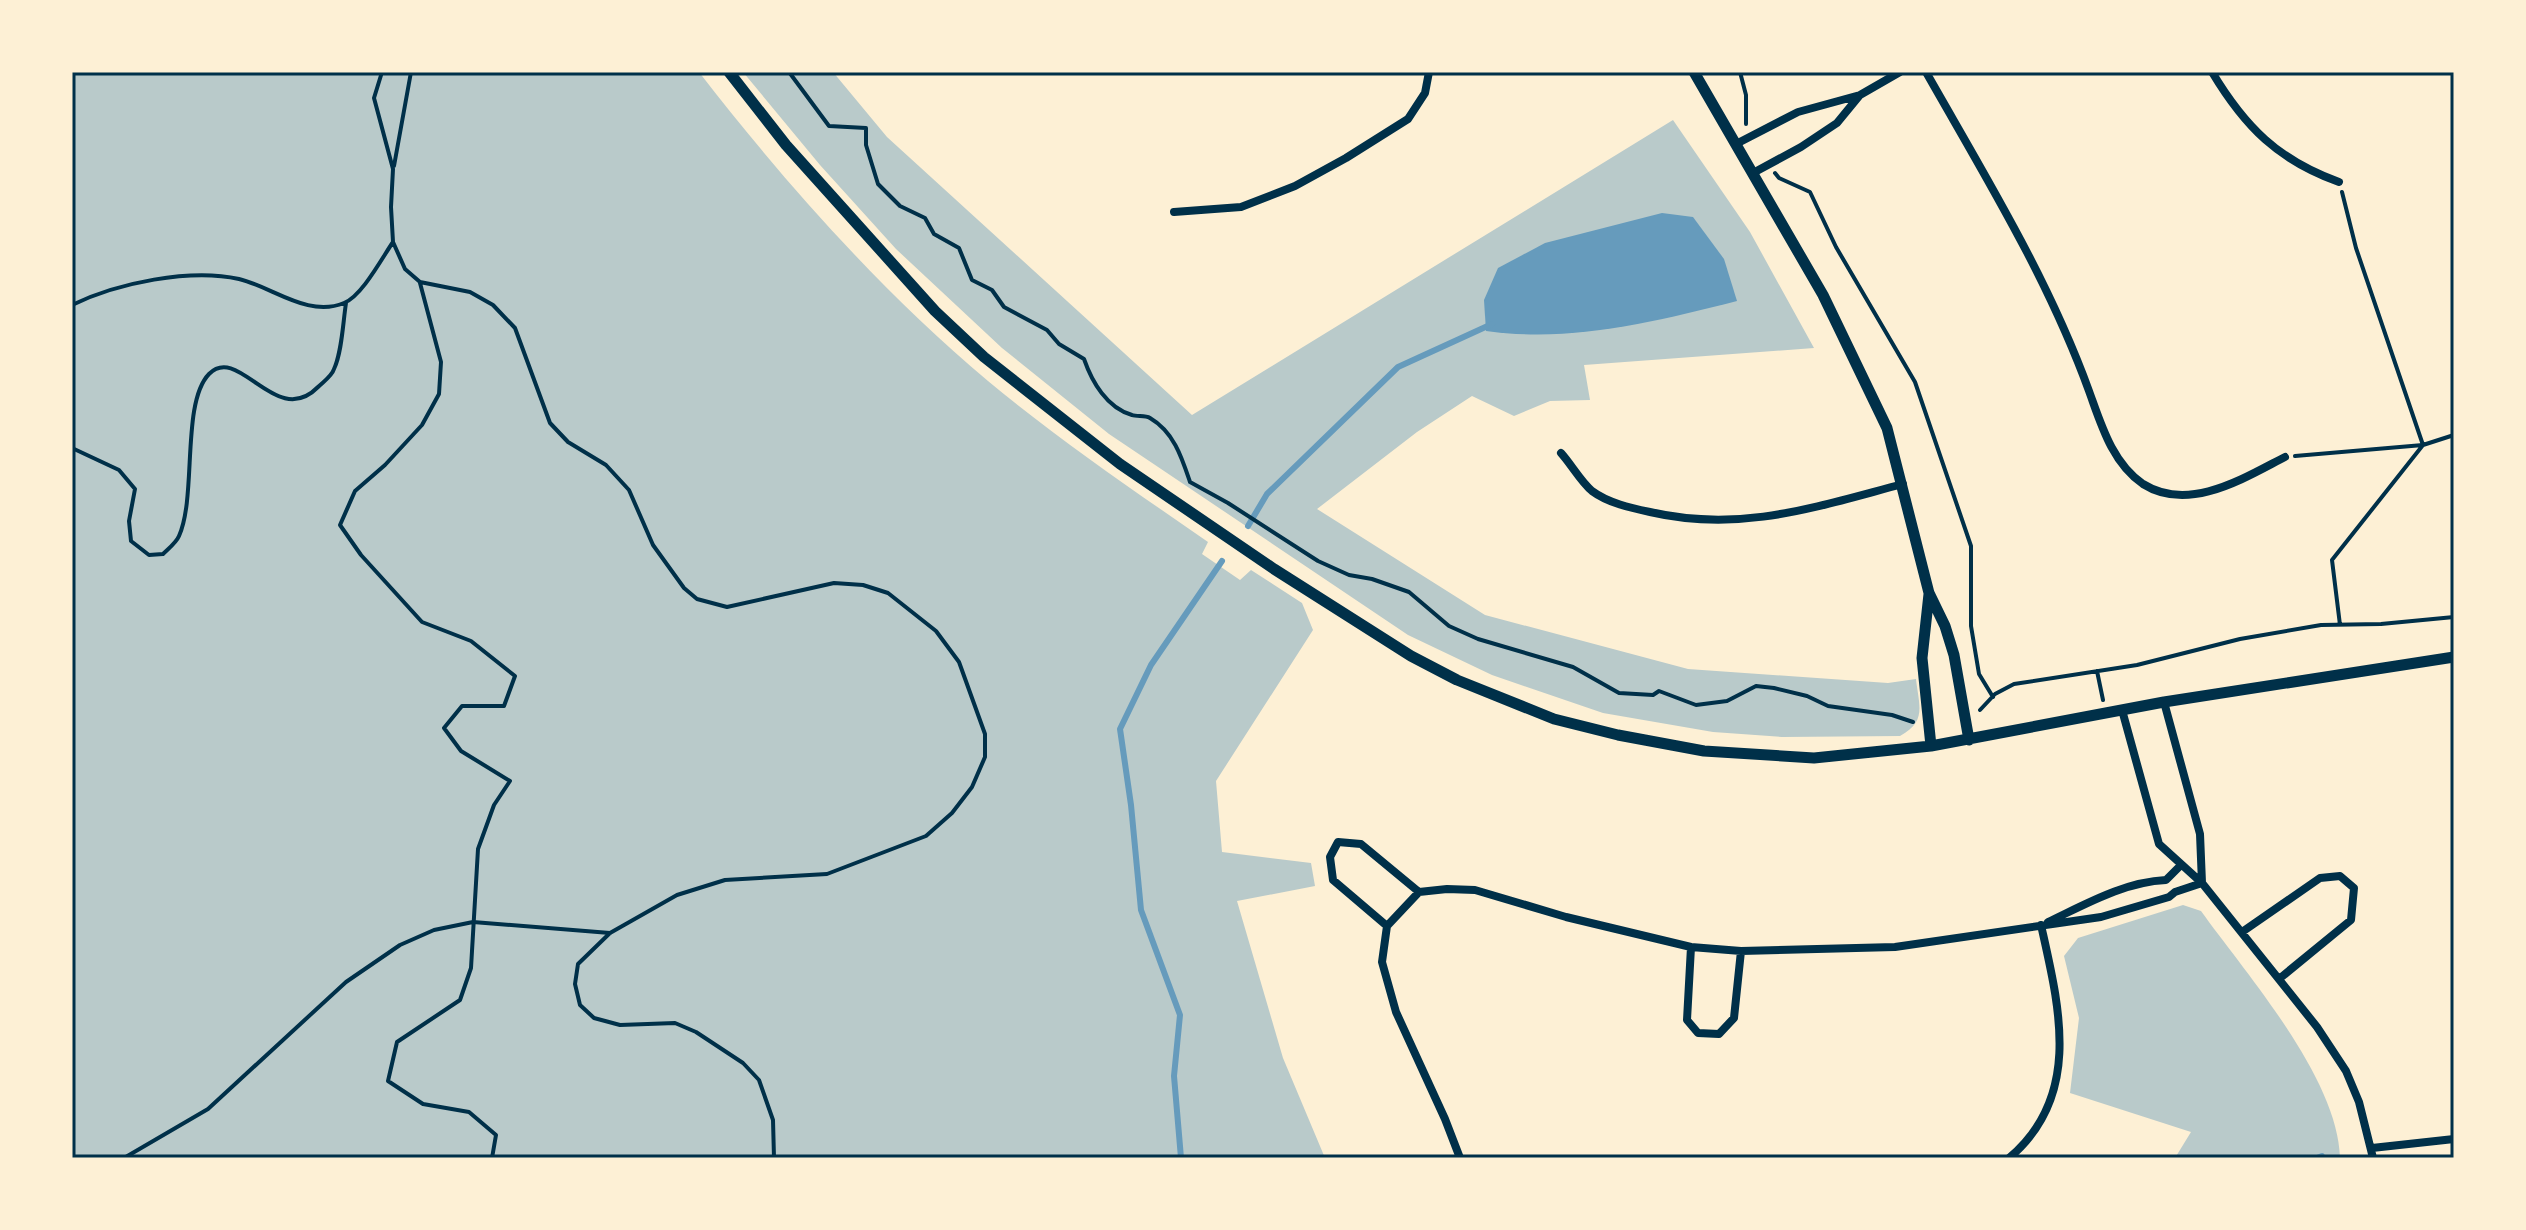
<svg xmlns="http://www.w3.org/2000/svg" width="2526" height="1230" font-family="Spectral,serif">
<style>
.green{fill:#b9caca}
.water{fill:#669bbc}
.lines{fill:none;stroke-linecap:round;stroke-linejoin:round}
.stream{stroke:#669bbc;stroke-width:6}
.path{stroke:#003049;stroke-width:4}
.minor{stroke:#003049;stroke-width:8}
.tertiary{stroke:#003049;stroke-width:11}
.neatline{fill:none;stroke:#003049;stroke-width:3}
</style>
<rect width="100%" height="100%" fill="#fdf0d5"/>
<path class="green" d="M72 72H699C785 183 880 290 988 381 1058 439 1133 490 1208 542L1202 554 1240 580 1251 570 1302 603 1313 630 1216 781 1222 852 1311 863 1315 886 1237 901 1283 1058 1325 1158H72Z
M743 72H833L887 137 1192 415 1673 120 1750 232 1814 348 1584 365 1590 400 1550 401 1514 416 1472 396 1417 432 1317 509 1485 615 1688 669 1888 683 1916 679C1919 706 1927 721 1900 736L1782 737 1713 732 1603 713 1492 675 1408 635 1109 434 1002 348 896 249 820 165Z
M2183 905 2201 911C2247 975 2338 1078 2340 1158H2175L2191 1132 2070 1093 2079 1018 2064 956 2078 938Z"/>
<path class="water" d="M1662 213 1693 217 1724 259 1737 301C1654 322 1571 343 1486 331L1484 300 1498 268 1545 243Z"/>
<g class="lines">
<path class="stream" d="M1248 526 1267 494 1398 367 1492 324
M1181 1158 1174 1076 1180 1015 1141 910 1131 805 1120 729 1151 665 1222 561
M2317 1158 2322 1156"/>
<path class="path" d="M382 72 374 98 393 169 391 207 393 242
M789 72 829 126 866 128V145L878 184 900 206 925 218 934 234 959 248 972 280 992 290 1004 307 1047 330 1059 344 1084 359C1092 382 1107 408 1132 415 1137 417 1145 415 1150 418 1174 432 1182 458 1190 482L1228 503 1318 561 1349 575 1372 579 1409 592 1449 626 1478 639 1573 667 1619 693 1653 695 1659 691 1696 705 1727 701 1756 686 1774 688 1807 696 1828 706 1892 715 1913 722
M1740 72 1746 95V124
M394 166 411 72
M1775 173 1779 178 1810 192 1836 247 1915 382 1971 546V626L1979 674 1993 697
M420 283 441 362 439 394 422 425 385 465 355 491 340 525 361 555 422 622 471 641 515 676 504 706H462L444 728 461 751 510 781 494 805 478 849 471 968 460 1000 397 1042 388 1081 423 1104 469 1112 496 1135 492 1158
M72 305C117 283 190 268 239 279 273 287 308 318 344 303 362 296 382 258 393 242L405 269 420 282 470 292 493 305 515 328 550 423 568 442 606 465 629 490 653 545 684 588 697 599 727 607 834 583 863 585 888 593 936 631 959 662 985 734V757L972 787 952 813 926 836 827 874 725 880 677 895 610 933 578 964 575 984 580 1005 594 1018 620 1025 675 1023 696 1032 743 1063 759 1080 773 1120 774 1158
M72 448 119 470 135 489 129 521 131 541 149 555 163 554C168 549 176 543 179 536 197 496 181 403 209 374 239 343 276 430 318 387 323 382 332 376 334 369 342 352 343 322 346 303
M2295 456 2423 445 2454 435
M2340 625 2332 560 2423 445 2356 248 2342 192
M2097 671 2103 700
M1980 710 1995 694 2014 684 2137 665 2240 639 2321 625 2381 624 2454 617
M124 1158 208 1109 346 982 400 945 434 930 473 922 610 933"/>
<path class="minor" d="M1926 72C1985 176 2048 278 2089 391 2101 424 2112 463 2143 484 2189 513 2244 478 2285 457
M2212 72C2245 127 2278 160 2339 182
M1736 144 1798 112 1860 95 1900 72
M1753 173 1801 147 1837 123 1860 95
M1174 212 1241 207 1295 186 1346 158 1408 119 1425 93 1429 72
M1561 453C1571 464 1581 482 1592 491 1608 503 1631 508 1650 512 1741 533 1815 507 1903 484
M2164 702 2200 834 2202 883
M2122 710 2159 844 2202 883 2317 1027 2346 1071 2359 1102 2373 1158
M2048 922C2086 904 2124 882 2166 880L2181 865
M1387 926 1419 892 1447 889 1475 890 1566 917 1691 947 1741 951 1895 947 2101 917 2169 897 2175 892 2202 883
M1387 926 1382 962 1396 1012 1445 1119 1460 1158
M1387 926 1333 880 1330 857 1338 842 1361 844 1419 892
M2242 932 2320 878 2340 876 2354 888 2351 920 2279 979
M1691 947 1687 1020 1698 1033 1719 1034 1734 1018 1741 951
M2372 1148 2454 1139
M2009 1158C2083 1096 2059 1006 2041 925"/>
<path class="tertiary" d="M729 72 786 145 935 311 984 357 1120 464 1274 569 1411 656 1457 680 1554 719 1618 735 1704 751 1814 758 1931 746 2164 702 2454 657
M1694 72 1823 295 1887 428 1929 593 1945 626 1954 655 1969 740
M1929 594 1922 658 1931 746"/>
</g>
<rect width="2526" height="1230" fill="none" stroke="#fdf0d5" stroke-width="148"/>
<rect x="74" y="74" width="2378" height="1082" class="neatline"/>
</svg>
